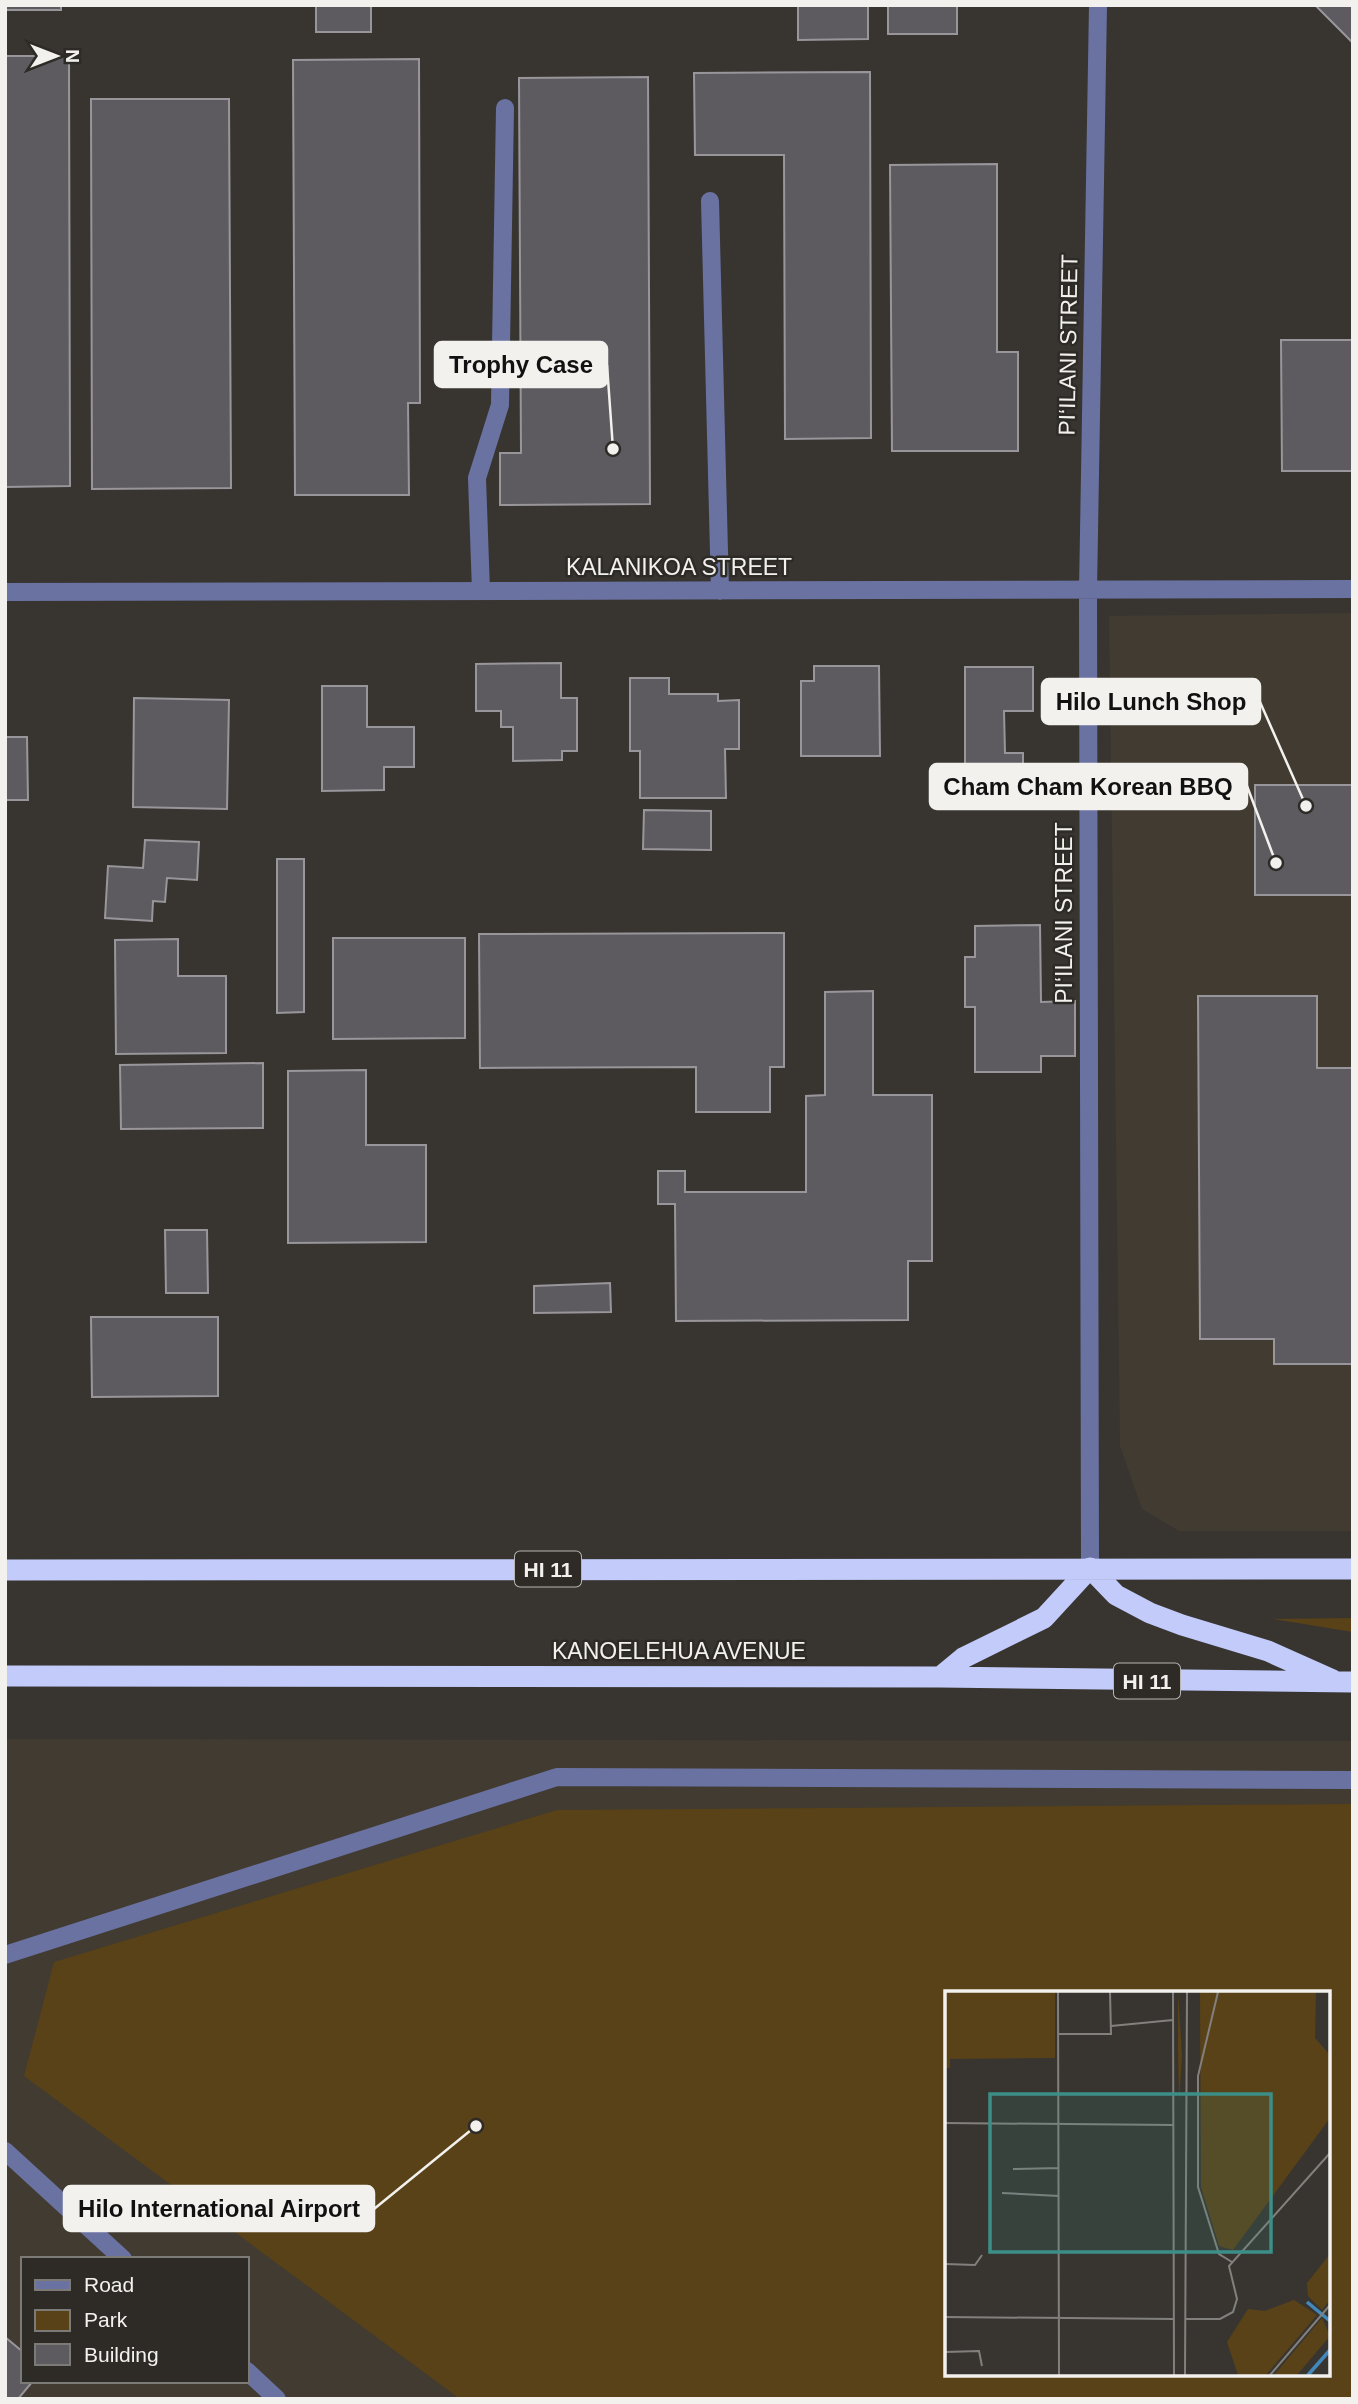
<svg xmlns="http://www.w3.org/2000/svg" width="1358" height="2404" font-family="Helvetica,sans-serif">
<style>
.built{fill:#413b31;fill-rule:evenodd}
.green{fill:#594217;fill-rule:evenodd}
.building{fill:#5e5b60;stroke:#99969b;stroke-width:2}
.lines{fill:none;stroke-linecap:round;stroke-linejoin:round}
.minor{stroke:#6a72a2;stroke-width:18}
.highway{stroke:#c2cbfa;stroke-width:21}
.labels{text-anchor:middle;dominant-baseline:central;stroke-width:5;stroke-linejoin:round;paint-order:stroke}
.shield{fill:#2e2b27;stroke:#b7b6b2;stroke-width:2}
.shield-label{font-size:21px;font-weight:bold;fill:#f2f1ee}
.street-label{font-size:23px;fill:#f2f1ee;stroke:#2e2b27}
.inset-river{fill:none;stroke:#4388bb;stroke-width:3.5}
.inset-road{fill:none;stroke:#82807d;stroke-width:2}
.view{fill:#3c8f88;fill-opacity:0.15;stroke:#3c8f88;stroke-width:3.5}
.inset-edge{fill:none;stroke:#f2f1ee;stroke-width:3.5}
.leader{fill:none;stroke:#f2f1ee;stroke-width:2.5}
.callout-dot{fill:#f2f1ee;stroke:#2e2b27;stroke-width:2.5}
.callout{fill:#f2f1ee;stroke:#f2f1ee;stroke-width:2.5}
.callout-label{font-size:24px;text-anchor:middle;font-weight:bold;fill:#111}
</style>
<rect width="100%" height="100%" fill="#383531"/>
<path class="built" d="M1353 613V1531H1179L1142 1509 1120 1446 1109 616Z
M5 1739 1353 1741V2399H5ZM947 1993H1328V2374H947ZM23 2259H247V2381H23Z"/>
<path class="green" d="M1353 1618V1632L1273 1619Z
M1353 1804V2399H460L24 2076 54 1962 557 1810ZM947 1993H1328V2374H947Z"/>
<path class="building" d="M5 5H61V10H5Z
M316 5H371V32H316Z
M798 5H868V39L798 40Z
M888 5H957V34H888Z
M1315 5H1353V43Z
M5 56H69L70 486 5 487Z
M419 59 420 403H408L409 495H295L293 60Z
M870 72 871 438 785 439 784 155H695L694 73Z
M648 77 650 504 500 505V453H521L519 78Z
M91 99H229L231 488 92 489Z
M997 164V352H1018V451H892L890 165Z
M1281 340H1353V471H1282Z
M561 663V698H577V751H562V760L513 761V727H501V711H476V664Z
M814 666H879L880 756H801V681H814Z
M965 667H1033V711H1004L1005 753H1023V791H965Z
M630 678H669V694H718V701L739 700V749H725L726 798H640V751H630Z
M322 686H367V727H414V767H384V790L322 791Z
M134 698 229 700 227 809 133 807Z
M5 737H27L28 800H5Z
M1255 785H1353V895H1255Z
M644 810 711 811V850L643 849Z
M145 840 199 842 197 880 167 878 165 902 153 901 152 921 105 918 108 866 143 868Z
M277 859H304V1012L277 1013Z
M1040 925 1041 1002 1075 1001V1056H1041V1072H975V1007H965V957H975V926Z
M784 933V1067H770V1112H696V1067L480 1068 479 934Z
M333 938H465V1038L333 1039Z
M178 939V976H226V1053L116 1054 115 940Z
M873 991V1095H932V1261H908V1320L676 1321 675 1204H658V1171H685V1192H806V1096L825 1095V992Z
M1198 996H1317V1068H1353V1364H1274V1339H1200Z
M263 1063V1128L121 1129 120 1065Z
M366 1070V1145H426V1242L288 1243V1071Z
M165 1230H207L208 1293H166Z
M610 1283 611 1312 534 1313V1286Z
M91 1317H218V1396L92 1397Z
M5 2337 23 2352V2381H33L18 2399H5Z"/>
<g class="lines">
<path class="minor" d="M710 201 720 591
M481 591 477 478 500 405 505 108
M5 592 1353 589
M1090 1568 1088 591 1098 5
M5 1955 557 1777 1353 1780
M5 2151 123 2259
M247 2371 277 2399"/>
<path class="highway" d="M1090 1568 1116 1595 1150 1613 1182 1625 1268 1651 1333 1680
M5 1570 1353 1569
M5 1676 940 1677 1353 1682
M940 1677 963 1658 1044 1618 1090 1568"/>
</g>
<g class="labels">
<g class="shield">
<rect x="515" y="1551.5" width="66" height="35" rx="5"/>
<rect x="1114" y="1663.5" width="66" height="35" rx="5"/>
</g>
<g class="shield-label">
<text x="548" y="1569">HI 11</text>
<text x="1147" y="1681">HI 11</text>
</g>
<g class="street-label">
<text transform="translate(1068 345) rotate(-89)">PI‘ILANI STREET</text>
<text x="679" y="567">KALANIKOA STREET</text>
<text transform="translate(1064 913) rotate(-90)">PI‘ILANI STREET</text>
<text x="679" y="1651">KANOELEHUA AVENUE</text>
</g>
</g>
<g transform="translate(945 1991)">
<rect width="385" height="385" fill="#383531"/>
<path d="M0 1H110V67L5 68V77H0ZM233 1 237 64 234 112 233 59ZM255 1H371L370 47 385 64V127L288 259 274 255 256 196ZM385 263V309L377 319 363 305 362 292ZM349 309 372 324 321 384H293L282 351 303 318 320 320ZM377 327 385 345 352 384H329Z" fill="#594217"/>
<path class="inset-river" d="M362 311 385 330M363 384 385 359"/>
<path class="inset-road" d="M113 1 114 384M228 1 229 384M273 1 253 85V196L274 263 287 271M166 35 228 29M114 43H166L165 1M0 132 228 134M68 178 114 177M57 202 114 205M0 273 30 274 37 264M0 326 229 328M240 328H275L288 321 292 308 284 275 385 162M0 361 34 360 37 375M240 384 242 1M325 384 385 314"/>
<path class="view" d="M45 103H326V261H45Z"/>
<rect width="385" height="385" class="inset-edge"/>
</g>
<path class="leader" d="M613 449L607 365M1306 806L1260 702M1276 863L1247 786M476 2126L374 2209"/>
<g class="callout-dot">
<circle cx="613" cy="449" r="7"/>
<circle cx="1306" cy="806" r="7"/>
<circle cx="1276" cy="863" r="7"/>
<circle cx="476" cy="2126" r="7"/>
</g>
<g class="callout">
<rect x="435" y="342" width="172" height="45" rx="7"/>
<rect x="1042" y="679" width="218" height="45" rx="7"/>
<rect x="930" y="764" width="317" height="45" rx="7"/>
<rect x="64" y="2186" width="310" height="45" rx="7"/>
</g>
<g class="callout-label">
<text x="521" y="373">Trophy Case</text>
<text x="1151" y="710">Hilo Lunch Shop</text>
<text x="1088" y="795">Cham Cham Korean BBQ</text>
<text x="219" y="2217">Hilo International Airport</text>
</g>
<rect width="1358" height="2404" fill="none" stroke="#f2f1ee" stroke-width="14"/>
<rect x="21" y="2257" width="228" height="126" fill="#2e2b27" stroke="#7c7a77" stroke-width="2"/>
<rect x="35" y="2280" width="35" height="10" fill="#6a72a2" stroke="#7c7a77" stroke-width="2"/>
<text x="84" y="2292" font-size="21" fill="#f2f1ee">Road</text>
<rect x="35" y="2310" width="35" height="21" fill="#594217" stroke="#7c7a77" stroke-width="2"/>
<text x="84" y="2327" font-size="21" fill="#f2f1ee">Park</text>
<rect x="35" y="2344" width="35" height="21" fill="#5e5b60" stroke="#7c7a77" stroke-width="2"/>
<text x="84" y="2362" font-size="21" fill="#f2f1ee">Building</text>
<g transform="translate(56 56) rotate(90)" stroke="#2e2b27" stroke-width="5" paint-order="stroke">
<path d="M0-5L12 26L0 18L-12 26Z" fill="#f2f1ee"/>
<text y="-10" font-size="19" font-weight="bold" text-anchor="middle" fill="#f2f1ee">N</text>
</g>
</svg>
